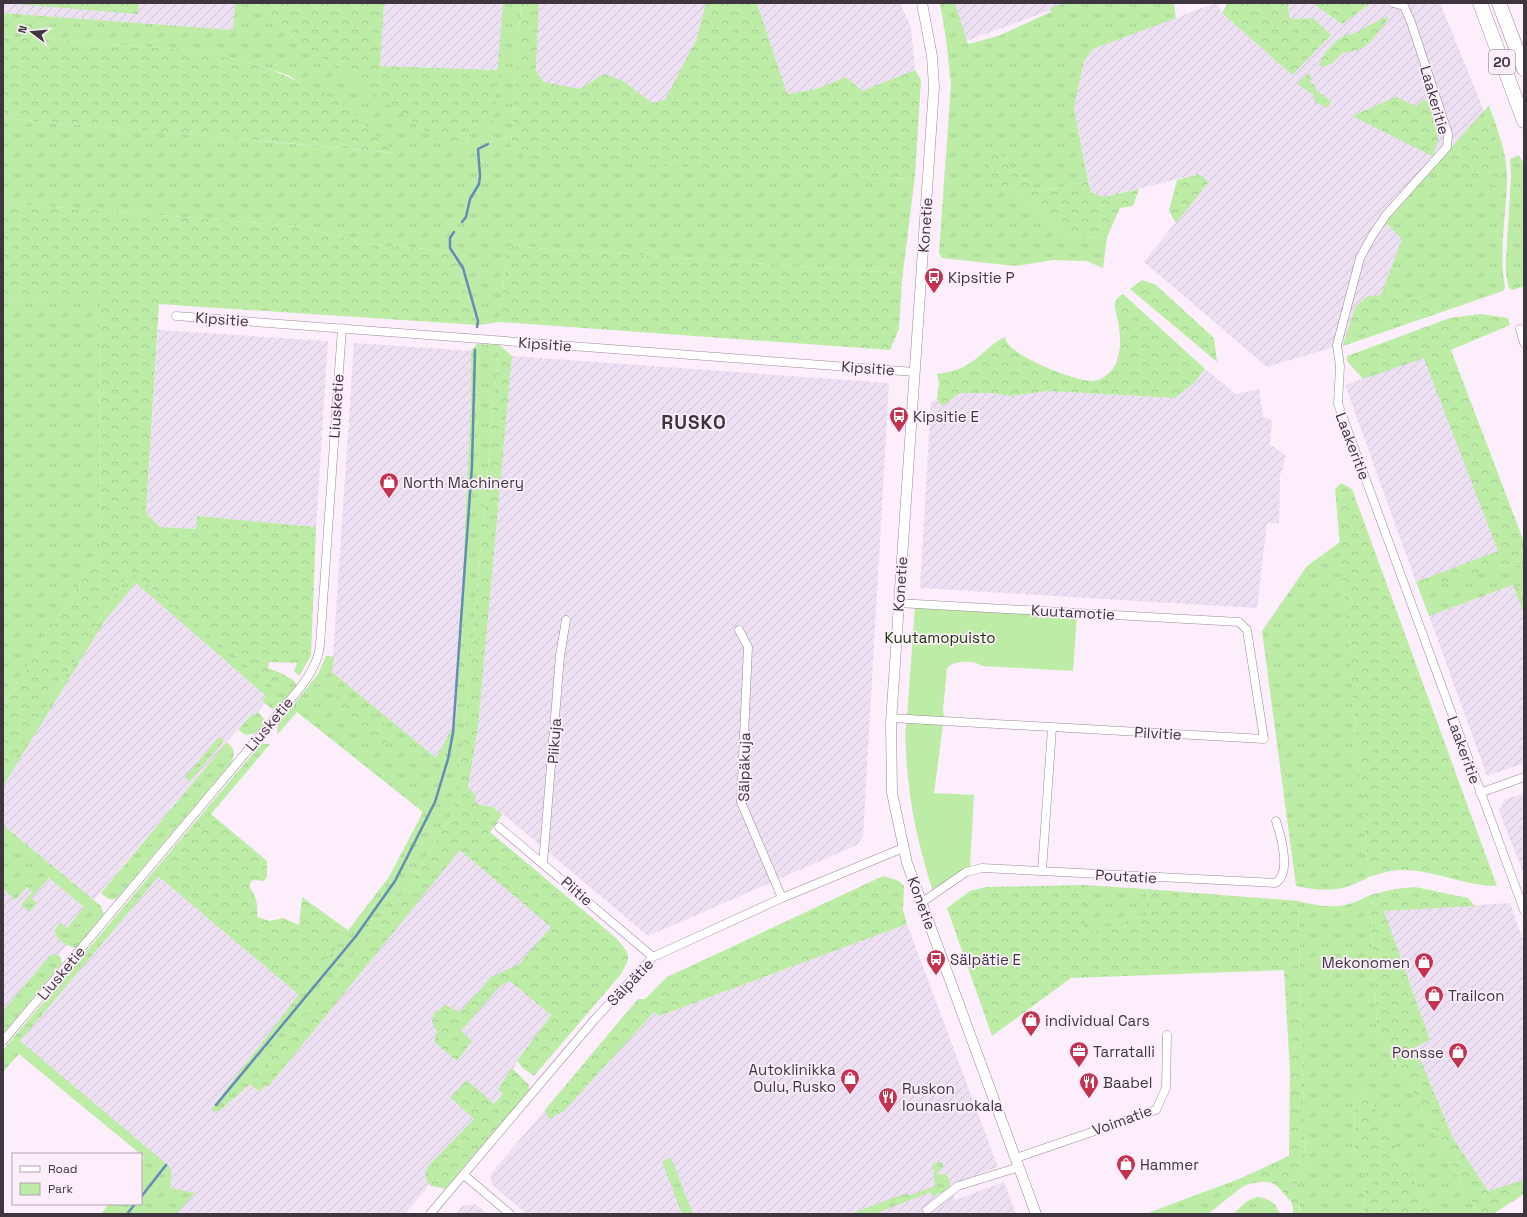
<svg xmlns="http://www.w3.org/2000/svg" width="1527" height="1217" font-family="'Space Grotesk',sans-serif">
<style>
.industrial{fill:url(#industrial-furrows)}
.grass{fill:url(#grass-tufts)}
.forest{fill:url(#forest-crowns)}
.park{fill:#bceca6}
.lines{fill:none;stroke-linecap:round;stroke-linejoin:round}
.stream{stroke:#638cb6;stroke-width:2.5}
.minor-casing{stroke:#9d869a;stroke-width:9}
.tertiary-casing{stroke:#9d869a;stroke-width:11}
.trunk-casing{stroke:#9d869a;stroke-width:15}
.minor{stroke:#fff;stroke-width:8}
.tertiary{stroke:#fff;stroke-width:10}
.trunk{stroke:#fff;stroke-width:14}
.labels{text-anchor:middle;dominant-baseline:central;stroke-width:3.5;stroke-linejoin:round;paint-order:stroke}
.shield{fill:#fdeefc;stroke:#786c77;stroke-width:1}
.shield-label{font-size:14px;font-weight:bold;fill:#3f353e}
.street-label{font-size:15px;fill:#3f353e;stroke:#fdeefc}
.poi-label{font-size:15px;fill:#3f353e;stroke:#fdeefc;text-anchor:start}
.park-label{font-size:15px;fill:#153303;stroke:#fdeefc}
.district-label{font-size:19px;font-weight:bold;letter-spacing:1px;fill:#3f353e;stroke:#fdeefc}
</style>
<defs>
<pattern id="industrial-furrows" width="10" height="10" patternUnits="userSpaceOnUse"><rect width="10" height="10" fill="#eee0f3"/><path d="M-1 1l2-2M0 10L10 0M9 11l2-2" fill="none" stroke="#cdc1d1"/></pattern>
<pattern id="grass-tufts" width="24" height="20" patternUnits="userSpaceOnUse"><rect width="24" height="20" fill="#bceca6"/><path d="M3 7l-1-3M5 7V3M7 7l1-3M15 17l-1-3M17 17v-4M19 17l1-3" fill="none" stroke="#a3cb90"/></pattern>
<pattern id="forest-crowns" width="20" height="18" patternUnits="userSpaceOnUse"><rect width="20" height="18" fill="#bceca6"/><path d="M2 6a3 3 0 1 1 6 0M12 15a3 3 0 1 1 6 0" fill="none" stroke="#a3cb90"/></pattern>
</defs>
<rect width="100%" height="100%" fill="#fdeefc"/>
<path class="industrial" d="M3 3H235L233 30 3 13Z
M384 3H503L499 70 380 66Z
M539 3H706L696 40 665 101 652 103 625 82 580 89 544 82 536 71Z
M757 3H900L911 27 915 70 862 92 846 77 817 89 787 94Z
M945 3H1069L953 46Z
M1215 3H1217L1222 13 1292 75 1313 18 1290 19 1288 6 1290 3H1312L1342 24 1371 3H1440L1482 106 1485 117 1406 236 1371 336 1267 367 1144 262 1208 182 1199 174 1103 197 1091 192 1074 108 1084 61 1093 49Z
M158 330 328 341 316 527 198 516 197 529 160 527 146 513Z
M354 343 471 351V398L456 720 436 758 332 672Z
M512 356 889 383 863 836 857 845 648 936 503 814 502 815 493 807 476 804 468 788 478 727Z
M1424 357 1499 552 1416 582 1345 385Z
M1205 369 1236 394 1259 389 1263 417 1272 420 1270 444 1286 456 1280 476 1279 523H1267L1257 608 920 588 931 402 937 399 942 405 960 393H993L1010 396 1049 391 1175 398 1194 383Z
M136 583 266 696 262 701 265 703 255 716 251 714 94 900 3 825V786L106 619Z
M1513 585 1524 615V763L1487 776 1429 616Z
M1524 793V875L1499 811 1504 800Z
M460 849 552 927 502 985 510 981 551 1015 498 1089 503 1094 405 1214H161L181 1191 170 1188 172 1175 20 1041 158 876 299 995 211 1109H222L250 1084 260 1092 264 1087 269 1086Z
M48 877 84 907 67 928 60 922 56 926 53 933 67 945 58 955 49 956 3 1011V889L15 899 27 887 32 892 21 905 29 910H32L37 903 31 898Z
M1510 903 1524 943V1180L1488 1191 1453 1138 1415 1047 1430 1040 1384 911Z
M907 924 998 1167 950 1185 955 1200 1004 1182 1016 1214H527L492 1185 491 1174 638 999 659 1016Z
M475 1204 488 1214H456L462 1206Z"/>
<path class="grass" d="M235 3H256L299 41 466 145 471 125 493 127 503 3H521L511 145 526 157 908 179 915 176 902 280 897 273 507 246 500 322 478 325 452 251 374 245 298 226 3 203V118L395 153 290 76 268 68 201 51 3 36V13L233 30Z
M940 3H955L968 44 998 36 1051 12 1050 8 1065 3H1174L1176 18 1093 49 1084 61 1074 108 1088 181 1039 192 1003 161 999 148 1010 186 1071 238 1107 237 1103 268 1086 261 1053 260 1016 266 942 258 939 253 951 84 946 39Z
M1489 105C1497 129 1507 152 1507 177 1507 213 1498 252 1505 287L1503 291 1343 346 1345 339 1442 307 1392 294 1381 295 1402 239 1385 222Z
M1519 155 1524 164V286L1513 290 1509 288 1506 276V260L1511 176 1510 159Z
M3 296 100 299 99 553 3 705Z
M477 344 499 345 465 725 454 805 449 821 406 889 250 1084 222 1109 214 1112 211 1109 389 877 423 812 297 712 277 735 278 724 318 674 326 656 334 657 332 672 436 758 456 720 471 398V351Z
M1340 542 1369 877C1343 892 1325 892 1296 886L1262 631 1307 566Z
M1524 565V585L1514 588 1513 585 1429 616 1416 582 1419 587 1507 566Z
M130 571 274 687 283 674 293 680 297 685 276 709H272L262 701 266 696 136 583 106 619 3 786V777Z
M258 712 266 721 256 733 246 735 238 730 252 714 255 716Z
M221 737 224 741 190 781 185 777 217 739Z
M227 742C235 749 235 754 231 763L118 897C111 903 106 897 101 893Z
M261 744H270L20 1041 169 1166 172 1175 170 1188 195 1193 176 1214H101L109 1204H141V1161L144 1157 19 1054 3 1072V1050Z
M3 825 101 906 104 914 76 948C67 947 56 939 54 931L60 922 67 928 84 907 49 878 31 898 37 903 32 910H27L21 905 32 892 27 887 15 900 3 889Z
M1084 885 1146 889 1147 915 1084 934Z
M1370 895 1377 1029 1479 1214H1432L1363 1086 1354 1098 1355 1148 1365 1172 1364 1214H1300V1207L1291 1187 1299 1181 1305 1161 1298 901C1327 908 1343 910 1370 895Z
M54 954 60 956 62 963 3 1034V1011L49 956Z
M671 1158 693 1214H682L662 1161Z
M938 1162 942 1163 944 1167 938 1171 939 1175 947 1174 951 1189 933 1196 931 1192 874 1214H850L904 1194 911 1195 935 1186 933 1164Z
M1239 1179V1182L1241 1185 1250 1184 1242 1187 1208 1214H1145Z
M1257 1197C1269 1198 1276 1203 1280 1214H1233L1247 1201Z"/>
<path class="forest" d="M3 3H139L138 14Z
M256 3H384L380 66 499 70 493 127 471 125 466 145 457 153 299 41Z
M521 3H539L536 71 544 82 580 89 604 74 625 82 652 103 665 100 696 40 706 3H757L787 94 817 89 846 77 862 91 915 70 921 80 915 176 908 179 526 158 511 145Z
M1228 3H1290L1288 6 1290 19 1313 18 1331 35 1292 75 1222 13Z
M1312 3H1371L1342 24Z
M1387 16 1388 19C1376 36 1366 53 1344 52L1331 64 1322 67 1319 65 1325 53 1337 40 1346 35 1353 34Z
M3 36 201 51 268 68 337 99 396 153 3 118Z
M1309 73 1311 77 1310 82 1315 86 1317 91 1331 101 1328 108 1315 102 1313 94 1297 84Z
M1396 97 1416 106 1423 99 1429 103C1437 125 1444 133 1432 156L1352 116Z
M1489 115 1502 164 1501 187 1468 178 1445 166 1449 160Z
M999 148 1003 161 1039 192 1088 181 1091 192 1103 197 1139 189 1133 206 1120 208 1107 237 1071 238 1011 187 996 189 980 155Z
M1199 174 1209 182 1176 223 1169 211 1177 180Z
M3 203 298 226 374 245 452 251 478 325 159 304 146 513 160 527 196 529 197 516 316 527 311 656 299 676 294 671 297 663 269 662 268 668 283 674 274 687 130 571 3 777V705L99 553 100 300 3 296Z
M507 246 897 273 902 280 899 329 890 350 500 322Z
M1142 280 1156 285 1214 338 1217 362 1130 289Z
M1123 294 1205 369 1194 383 1175 398 1049 391 1010 396 993 393H960L942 406 937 399 939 383 937 374C949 372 960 370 970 363 983 355 990 344 1005 337 1006 355 1075 381 1092 381 1100 381 1105 377 1111 371 1122 359 1121 336 1118 321 1117 316 1114 308 1115 303 1117 298 1119 296 1123 294Z
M1392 294 1443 307 1345 339 1356 306 1368 296Z
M1481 314 1508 318 1510 325 1451 350 1524 542V565L1507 566 1425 588 1419 587 1416 582 1498 551 1424 358 1363 379 1347 361V356L1450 318Z
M499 345 512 356 478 727 468 788 475 794 476 804 493 807 502 815 490 832 615 937C629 954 633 953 621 974L534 1076 524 1069 517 1061 551 1015 510 981 500 986 461 1031 472 1041 457 1061 434 1042 437 1032 432 1021 434 1013 446 1005 460 1012 491 977 518 965 551 927 460 850 269 1086 264 1087 260 1092 250 1084 406 889 449 821 454 805 465 725Z
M1341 483 1352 489 1497 886C1464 886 1433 869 1400 870 1389 870 1379 874 1369 877L1335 489Z
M1524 585V615L1514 588Z
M339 692 345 693 387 726C391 734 390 739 384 746L337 711 335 701Z
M211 814 267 861V877L264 881 253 880 250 883V888C257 897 258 907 257 917L270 921 283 918 299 925 302 897 349 931 299 995 158 876Z
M883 876 899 881 904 886 903 910 907 924 659 1016 654 1012 564 1111 549 1119 545 1110 638 999H645L667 977Z
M1084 885V934L1147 915 1146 889 1298 901 1305 1161 1299 1181 1291 1187 1298 1196 1300 1214H1293C1293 1202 1293 1204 1285 1195 1270 1175 1263 1183 1241 1185L1239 1182V1179L1289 1156 1290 1072 1284 970 1071 978 992 1036 947 908 970 891 986 887Z
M1415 887 1468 898 1475 906 1384 911 1430 1040 1415 1047 1453 1138 1488 1191 1524 1180V1194L1493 1214H1479L1377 1029 1370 895 1394 889Z
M512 1068 529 1085V1090L445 1189 431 1186C424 1178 424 1174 429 1165L474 1119 450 1097 467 1080 494 1104 503 1094 498 1089Z
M1363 1085 1432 1214H1364L1365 1172 1355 1148 1354 1098Z"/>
<path class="park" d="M915 607 1077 616 1073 671 982 666C975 660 951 660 947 669L943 710 944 718 907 716Z
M907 723 943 725 934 793 974 795 970 867 960 872 933 892C918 844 908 801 906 750 906 742 904 730 907 723Z"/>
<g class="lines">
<path class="stream" d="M462 222 466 217 470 199 479 184 480 176 478 149 488 144
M454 232 450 238V248L463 268 478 321 477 327
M216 1105 356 936 395 881 435 802 448 759 453 733 472 465 475 350
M141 1197 166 1165
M127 1214 135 1204"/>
<defs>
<path id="minor" d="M1393 3 1404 6 1411 22 1448 134 1447 147 1386 215 1372 236 1360 258 1337 345 1340 366 1338 404 1524 910
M176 316 915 372
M1520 329 1524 343
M739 630 748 647 741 802 782 898
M891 718 1264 739 1247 630 1239 622 898 603
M1480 793 1524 777
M499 827 653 957
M543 863 560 656 566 620
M1042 871 1052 728
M921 903 966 872 982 868 1275 883C1292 875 1281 836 1276 821
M3 1041 275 718C292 696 317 674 320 645L342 328
M1016 1158 1156 1110 1166 1088 1167 1035
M464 1175 510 1214
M927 1210 958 1186 1019 1167
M430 1214 595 1019 653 957 782 898 903 848"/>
<path id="tertiary" d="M922 3 932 56 934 87 891 722 892 793 907 863 1036 1214"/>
<path id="trunk" d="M1480 3 1524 121
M1499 3 1524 69"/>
</defs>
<use href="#minor" class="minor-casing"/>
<use href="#tertiary" class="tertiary-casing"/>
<use href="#trunk" class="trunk-casing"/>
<use href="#minor" class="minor"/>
<use href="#tertiary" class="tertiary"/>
<use href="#trunk" class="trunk"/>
</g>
<defs>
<symbol id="bus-pin" viewBox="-11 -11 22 30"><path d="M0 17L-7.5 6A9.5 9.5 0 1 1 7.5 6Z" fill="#c3324f" stroke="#fdeefc"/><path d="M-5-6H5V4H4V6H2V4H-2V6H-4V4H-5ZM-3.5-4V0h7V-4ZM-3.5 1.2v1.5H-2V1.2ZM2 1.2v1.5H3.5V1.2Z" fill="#fff"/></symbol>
<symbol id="shop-pin" viewBox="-11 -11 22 30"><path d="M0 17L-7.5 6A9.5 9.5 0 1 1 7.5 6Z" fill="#c3324f" stroke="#fdeefc"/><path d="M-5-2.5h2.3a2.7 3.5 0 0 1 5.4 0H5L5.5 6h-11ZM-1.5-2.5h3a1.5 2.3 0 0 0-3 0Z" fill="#fff"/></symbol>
<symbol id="office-pin" viewBox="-11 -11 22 30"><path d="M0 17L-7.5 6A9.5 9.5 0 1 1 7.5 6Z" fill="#c3324f" stroke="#fdeefc"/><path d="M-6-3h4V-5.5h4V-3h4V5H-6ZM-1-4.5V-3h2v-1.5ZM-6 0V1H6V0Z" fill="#fff"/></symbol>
<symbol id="restaurant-pin" viewBox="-11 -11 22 30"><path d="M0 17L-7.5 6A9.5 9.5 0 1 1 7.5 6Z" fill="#c3324f" stroke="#fdeefc"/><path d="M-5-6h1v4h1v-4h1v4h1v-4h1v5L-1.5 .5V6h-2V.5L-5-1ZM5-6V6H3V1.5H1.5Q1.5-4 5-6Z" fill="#fff"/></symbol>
</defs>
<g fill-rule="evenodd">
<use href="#bus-pin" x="923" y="266" width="22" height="30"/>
<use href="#bus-pin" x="888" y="405" width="22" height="30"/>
<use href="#shop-pin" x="378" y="471" width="22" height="30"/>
<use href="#bus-pin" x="925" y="948" width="22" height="30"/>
<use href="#shop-pin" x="1413" y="951" width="22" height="30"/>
<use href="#shop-pin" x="1423" y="984" width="22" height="30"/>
<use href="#shop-pin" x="1020" y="1009" width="22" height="30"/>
<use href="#office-pin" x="1068" y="1040" width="22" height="30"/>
<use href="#shop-pin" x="1447" y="1041" width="22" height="30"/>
<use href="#shop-pin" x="839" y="1067" width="22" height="30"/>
<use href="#restaurant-pin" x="1078" y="1071" width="22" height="30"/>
<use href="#restaurant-pin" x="877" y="1086" width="22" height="30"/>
<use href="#shop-pin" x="1115" y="1153" width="22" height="30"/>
</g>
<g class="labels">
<rect class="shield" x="1489" y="50" width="26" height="24" rx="3"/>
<g class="shield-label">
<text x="1502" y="62">20</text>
</g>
<g class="street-label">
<text transform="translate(1435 100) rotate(74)">Laakeritie</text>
<text transform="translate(925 225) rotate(-86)">Konetie</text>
<text transform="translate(222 319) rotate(4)">Kipsitie</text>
<text transform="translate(545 344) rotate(4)">Kipsitie</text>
<text transform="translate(868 368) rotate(4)">Kipsitie</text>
<text transform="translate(336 406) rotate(-86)">Liusketie</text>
<text transform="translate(1353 446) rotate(69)">Laakeritie</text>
<text transform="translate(900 584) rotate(-86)">Konetie</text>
<text transform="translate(1073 612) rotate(3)">Kuutamotie</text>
<text transform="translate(269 724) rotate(-50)">Liusketie</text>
<text transform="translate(1158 733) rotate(3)">Pilvitie</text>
<text transform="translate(554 741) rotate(-86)">Piikuja</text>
<text transform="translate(1464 750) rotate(70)">Laakeritie</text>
<text transform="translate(744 767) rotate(-89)">Sälpäkuja</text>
<text transform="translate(1126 876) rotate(3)">Poutatie</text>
<text transform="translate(577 891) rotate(41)">Piitie</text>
<text transform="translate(922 903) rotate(70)">Konetie</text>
<text transform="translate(61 973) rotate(-50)">Liusketie</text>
<text transform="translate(630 982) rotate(-46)">Sälpätie</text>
<text transform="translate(1122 1120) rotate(-20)">Voimatie</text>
</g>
<g class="poi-label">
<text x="948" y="277">Kipsitie P</text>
<text x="913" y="416">Kipsitie E</text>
<text x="403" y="482">North Machinery</text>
<text x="950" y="959">Sälpätie E</text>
<text x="1410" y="962" text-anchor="end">Mekonomen</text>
<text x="1448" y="995">Trailcon</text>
<text x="1045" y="1020">individual Cars</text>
<text x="1093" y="1051">Tarratalli</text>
<text x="1444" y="1052" text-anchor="end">Ponsse</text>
<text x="836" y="1069" text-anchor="end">Autoklinikka<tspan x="836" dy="17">Oulu, Rusko</tspan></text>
<text x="1103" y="1082">Baabel</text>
<text x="902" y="1088">Ruskon<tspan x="902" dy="17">lounasruokala</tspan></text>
<text x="1140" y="1164">Hammer</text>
</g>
<g class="park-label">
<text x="940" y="637">Kuutamopuisto</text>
</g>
<g class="district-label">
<text x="694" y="422">RUSKO</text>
</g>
</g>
<rect width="1527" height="1217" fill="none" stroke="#3f353e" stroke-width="8"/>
<rect x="12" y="1153" width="130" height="52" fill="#fdeefc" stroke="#b1a4b0"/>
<rect x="20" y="1166" width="20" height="6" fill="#ffffff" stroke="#b1a4b0"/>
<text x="48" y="1173" font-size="12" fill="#3f353e">Road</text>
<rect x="20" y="1183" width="20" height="12" fill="#bceca6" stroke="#b1a4b0"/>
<text x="48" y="1193" font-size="12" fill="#3f353e">Park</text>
<g transform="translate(32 32) rotate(286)" stroke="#fdeefc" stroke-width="3" paint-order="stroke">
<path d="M0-3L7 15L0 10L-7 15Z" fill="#3f353e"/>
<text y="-6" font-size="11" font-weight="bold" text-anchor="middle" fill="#3f353e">N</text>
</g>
</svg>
